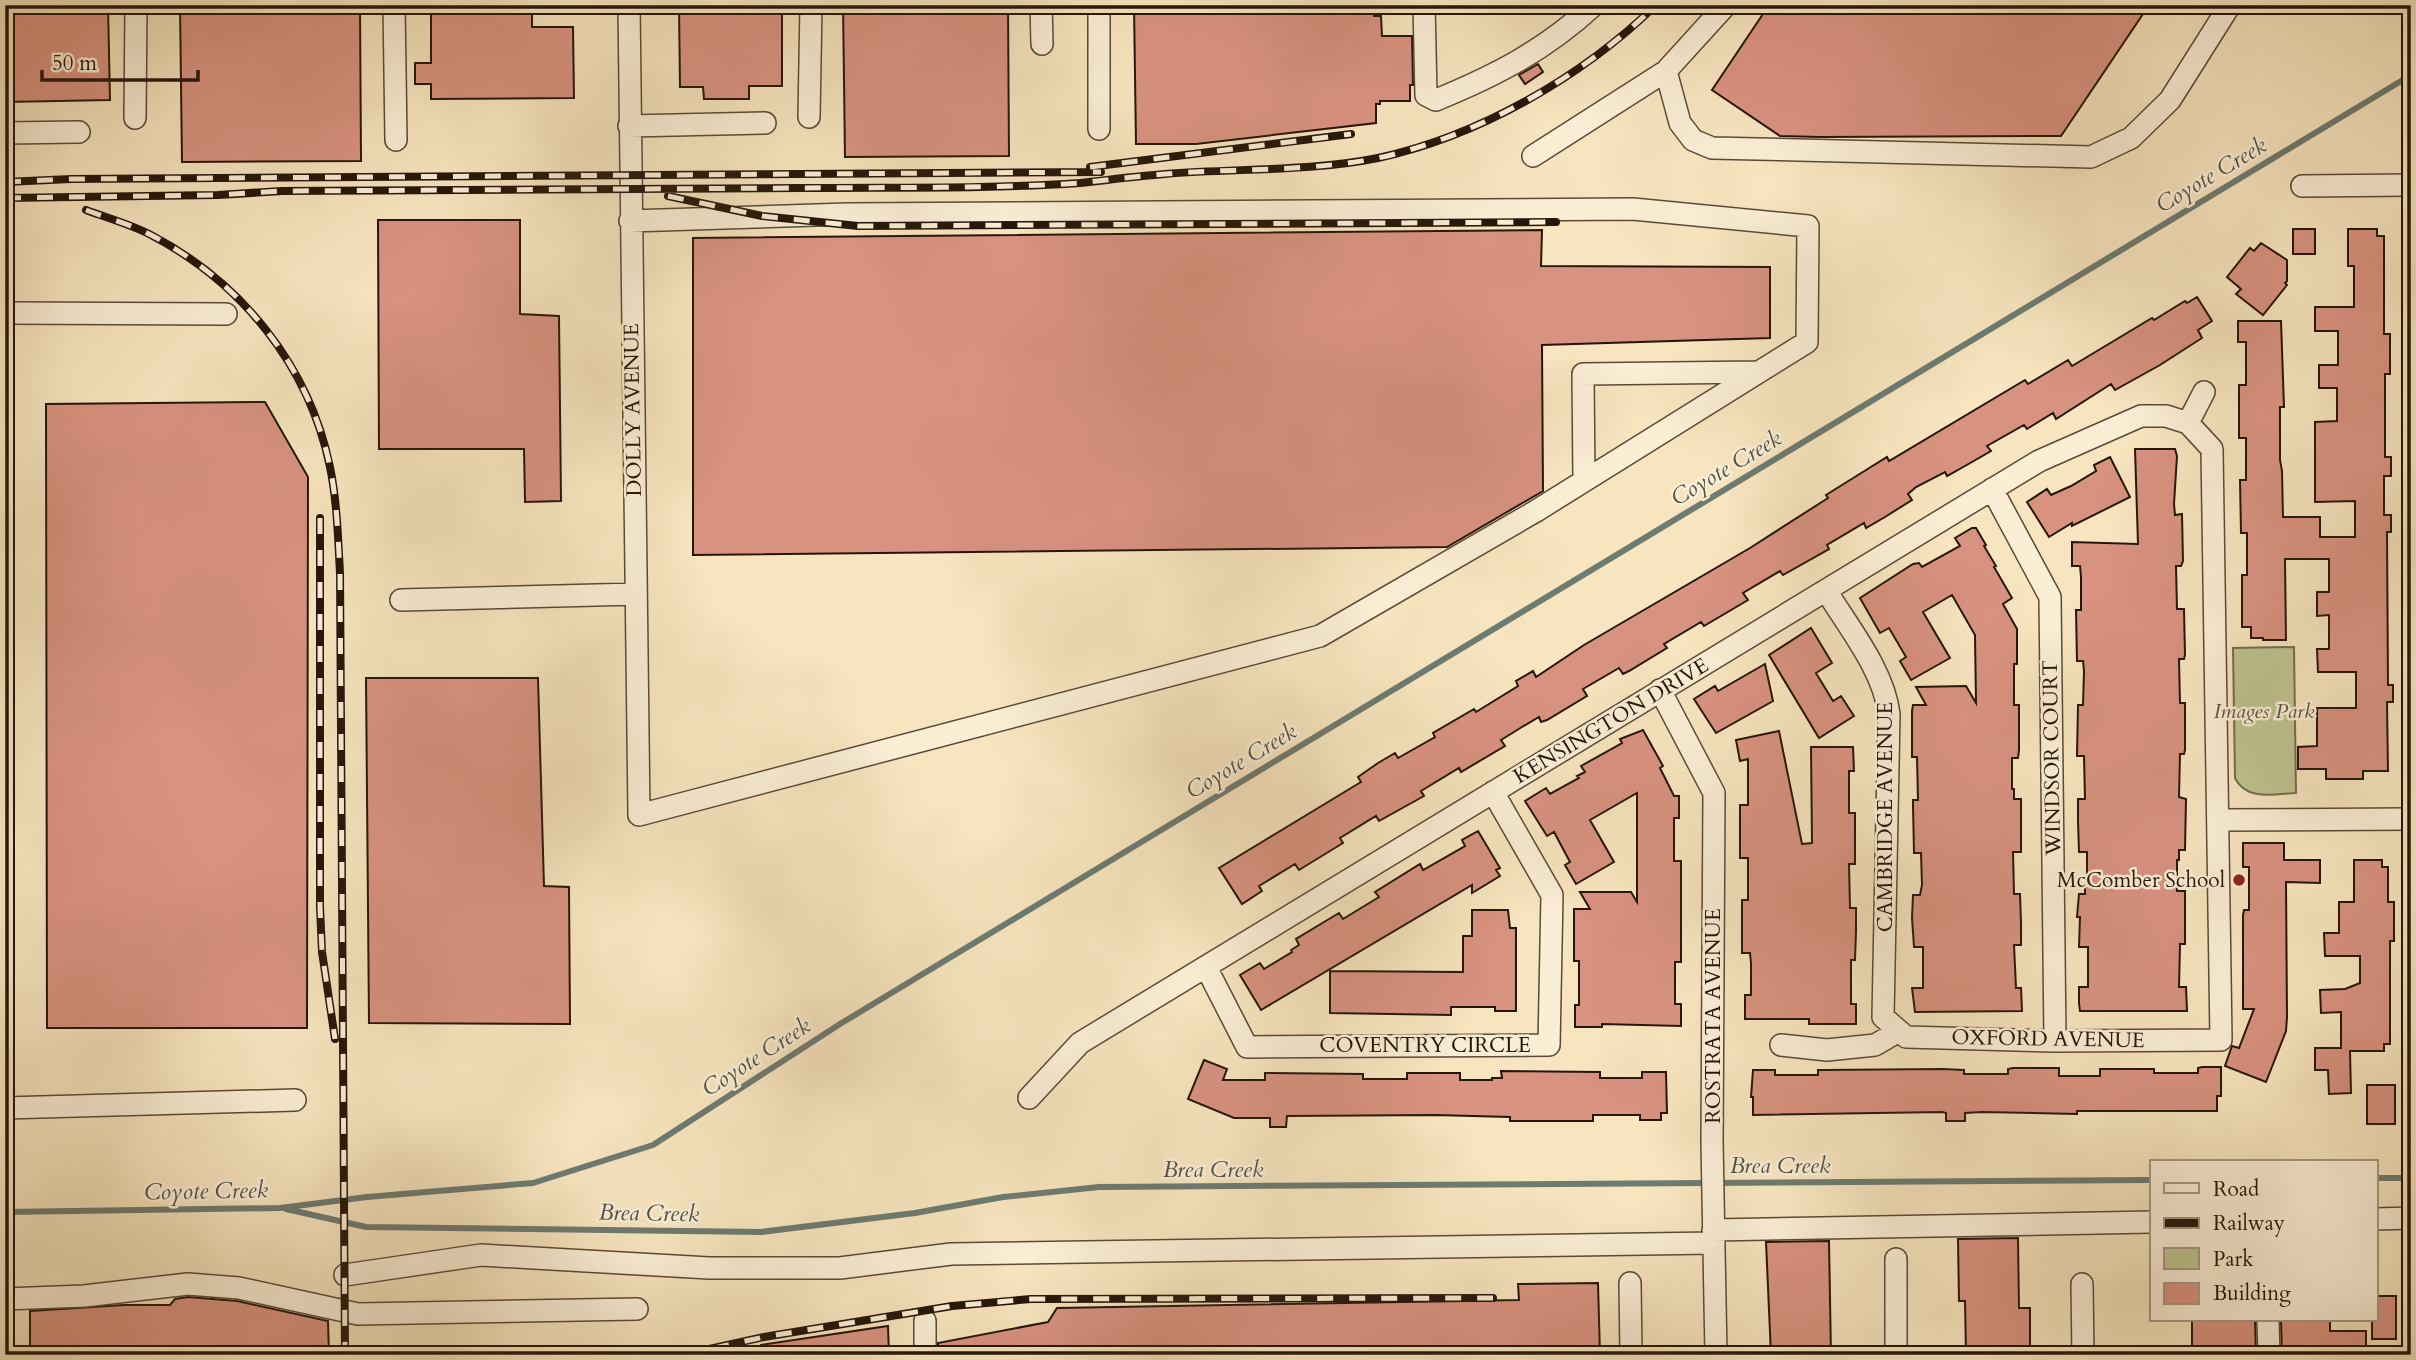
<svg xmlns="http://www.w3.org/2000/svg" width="2416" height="1360" font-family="Cardo,serif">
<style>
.green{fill:#bec490;stroke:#726d4d;stroke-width:2}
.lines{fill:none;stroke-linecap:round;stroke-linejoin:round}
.stream{stroke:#6d7b71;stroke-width:6}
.building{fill:#d89280;stroke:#26160a;stroke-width:2}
.minor-casing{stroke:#5a4a37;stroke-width:24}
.minor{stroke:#faeed5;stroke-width:21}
.rail-casing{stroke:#26160a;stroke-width:8}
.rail{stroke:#faeed5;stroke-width:5;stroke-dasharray:16;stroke-linecap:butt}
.poi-dot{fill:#8f2418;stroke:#faeed5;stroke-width:2.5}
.labels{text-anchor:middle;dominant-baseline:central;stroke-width:5;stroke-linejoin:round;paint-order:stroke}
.street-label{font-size:21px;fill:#26160a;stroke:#faeed5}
.park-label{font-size:21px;font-style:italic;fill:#5b5339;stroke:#faeed5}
.poi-label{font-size:21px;fill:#26160a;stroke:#faeed5;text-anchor:end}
.water-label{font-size:23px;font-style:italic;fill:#505146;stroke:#faeed5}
</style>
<rect width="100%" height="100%" fill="#f7e5bf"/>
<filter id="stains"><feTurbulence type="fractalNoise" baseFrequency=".00286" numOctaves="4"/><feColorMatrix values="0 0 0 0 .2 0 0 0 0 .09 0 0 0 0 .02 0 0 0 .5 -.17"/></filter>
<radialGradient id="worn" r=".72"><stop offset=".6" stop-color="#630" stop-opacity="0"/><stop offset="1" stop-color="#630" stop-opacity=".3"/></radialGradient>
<path class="green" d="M2294 647 2296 793C2274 794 2246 801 2235 778L2233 648Z"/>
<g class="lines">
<path class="stream" d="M2376 1178H2411
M286 1209 366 1227 761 1232 915 1213 1003 1197 1099 1187 2152 1180
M5 1212 280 1208 367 1197 533 1183 653 1145 840 1024 2411 75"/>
</g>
<path class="building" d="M9 5H108L110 100 5 102V31H9Z
M180 5H360L361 161 182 162Z
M431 5H532V27H573L574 98 431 99V84H415V63H431Z
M679 5H782V86H749V99H704L703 87H680Z
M843 5H1008L1009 156 845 157Z
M1134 5H1374V16H1381L1382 36H1412L1413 85H1410V101H1380V104H1376V123L1196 144H1136Z
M1769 5H2149L2061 136 1820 137 1780 136 1712 90Z
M1538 64 1543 72 1525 84 1519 75Z
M378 220H520V314L559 316 561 501 525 502 524 449H379Z
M2293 229H2315V254H2293Z
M2348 229H2377V236H2384V334H2390V374H2385V457H2391V476H2384V515H2391V532H2387L2388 685H2393V702H2387L2388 771H2363V779H2326V769H2298V747L2317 746V708H2356V672H2318L2317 649H2329V615L2317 616V592H2329V559H2285L2286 640H2263V638H2251V627H2242V575H2247V533H2241L2240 480H2246V438H2239V385H2246V342H2238V321H2281L2284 407H2280V460L2282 471 2283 517H2320V537H2355V501L2315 502V422L2337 421V388H2319V365H2338V331H2315V307H2354V266H2348Z
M1542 230 1541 266 1770 267V338L1542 345 1543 491 1447 547 693 555V238Z
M2261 243 2287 260V281L2285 283 2287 285 2263 315 2236 294 2241 289 2227 277 2250 248 2254 251Z
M2197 297 2212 321 2198 330 2202 338 2160 365 2115 390 2111 384 2056 419 2053 413 2027 429 2024 425 1987 446 1991 451 1965 466 1947 476 1945 472 1916 487 1908 494 1912 500 1885 517 1866 528 1864 523 1827 545 1829 549 1783 575 1780 571 1743 593 1748 600 1704 626 1701 622 1664 644 1667 648 1629 671 1623 674 1619 668 1583 689 1587 696 1547 720 1541 722 1539 717 1522 727 1501 740 1505 746 1461 772 1459 768 1421 791 1424 796 1379 821 1376 816 1340 838 1343 843 1299 870 1295 864 1259 886 1262 891 1242 904 1219 868 1356 785 1361 782 1358 777 1378 763 1395 753 1398 758 1435 737 1433 733 1474 709 1476 712 1518 686 1516 681 1533 671 1536 677 1584 645 1750 548 1828 498 1826 495 1866 470 1887 457 1889 461 2025 380 2028 384 2068 360 2072 366 2152 318 2154 320 2185 301 2187 303Z
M265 402 308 477 307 1028H47L46 404Z
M2135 449H2175L2177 456 2174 504 2175 515 2182 514 2183 561 2181 566H2176L2177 609H2184L2185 655 2184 659H2179L2180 703H2185V750L2184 754H2180L2179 797 2186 799 2185 850H2179V860H2177V891H2185V944H2180L2179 987H2186L2187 1011H2080L2079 1003V987H2088V947H2079L2080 917H2077L2079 894H2085V883H2087V852H2079L2078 821V799H2085L2084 756H2077L2078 705H2083L2084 671 2083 661H2077L2076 610H2081V577L2080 566H2072V542L2138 544Z
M2110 457 2130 497 2072 526V523L2049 537 2027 502 2047 489 2051 495 2071 486 2096 471 2094 465Z
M1972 528H1976L1986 545 1984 546 1996 566 1994 567 2012 598 2003 604 2017 629V664H2014V705H2019V750L2018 758H2012V789H2014V799H2021V852H2013L2014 894H2020L2021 923V945H2014L2016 988H2021L2022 1011 1915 1012 1912 988H1923V947H1914L1912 918 1913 895H1920L1922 885 1921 853H1914L1913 805V800H1918L1917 757H1912V711L1913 705H1926L1916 687 1966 686 1976 703 1975 635 1952 595 1923 612 1950 658 1911 680 1900 661 1906 657 1889 628 1880 633 1860 598 1913 564 1919 563 1922 567 1960 546 1955 538Z
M1811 628 1832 663 1816 673 1833 701 1841 696 1854 716 1819 738 1769 655Z
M1765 664 1773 701 1716 733 1694 699 1715 686 1718 691Z
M366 678H538L544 886 569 887 570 1024 369 1023Z
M1643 730 1663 766 1660 768 1674 796H1679V818H1674V861H1681V962H1675V1004H1681V1026L1602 1024V1027H1575V1005H1579V961H1574V909H1590L1580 892H1631L1637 902V793L1590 820 1614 862 1576 884 1565 865 1570 862 1554 832 1547 836 1525 801 1546 788 1550 794 1579 778 1577 776 1585 772 1581 766 1622 743 1620 739Z
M1779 731 1802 844 1812 843 1811 747H1853L1854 771H1849V813H1855V864H1849L1850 908H1856V931L1855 960H1851V1004H1856V1024H1809V1019H1745V995H1751V963L1750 953H1742V900H1748V858H1740V805H1748V759L1740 761 1736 740Z
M1478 831 1500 868 1496 870 1500 876 1472 893V885L1261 1010 1240 975 1260 963 1264 969 1292 952 1291 950 1299 945 1296 939 1339 913 1343 919 1379 897 1375 892 1420 864 1423 870 1465 846 1462 840Z
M2243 843H2284V860H2320V883L2286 882 2287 1017 2286 1031 2266 1082 2225 1066 2232 1046 2239 1048 2254 1009H2243V915L2244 910H2249V867H2243Z
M2354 860H2382V867H2388V902H2394V941H2390V1044H2384V1051H2350L2351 1093 2329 1094 2328 1070H2315V1048H2341V1012L2321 1013 2320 990 2345 989 2360 983V956H2325L2324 933H2339V902H2354Z
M1472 910H1508L1510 928H1516V1011H1495V1007H1451V1015L1330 1013V971L1463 972V936H1472Z
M1204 1060 1227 1069 1223 1080H1265V1073L1363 1074V1079H1407V1073H1460V1080H1492V1078H1502L1501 1071 1600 1072V1078H1642V1072H1666L1667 1113H1661V1120H1640V1115H1593V1121H1510V1117L1435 1115 1287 1116 1286 1127H1270V1118H1234L1188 1099Z
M2202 1067H2221V1096H2217V1111H2077V1114L1982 1112 1965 1113V1121H1946V1113L1942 1112 1753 1115V1097H1751L1753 1070H1775V1075H1818V1070H1823L1942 1069 1964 1070V1074H2008V1069L2013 1068H2059V1076H2100V1069H2154V1073H2198V1068Z
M2367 1085H2395V1124H2367Z
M2018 1238 2019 1308H2030V1355H1966L1965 1301H1959L1958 1239Z
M1829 1241 1831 1355H1771L1766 1242Z
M1598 1283 1600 1355H938V1343L1048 1322 1057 1308 1519 1300 1518 1284Z
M2376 1296H2396V1339H2372V1320H2376Z
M188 1297 237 1301 328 1321 329 1355H30V1311L124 1305H170L175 1299Z
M2192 1320H2255L2256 1355H2192Z
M2281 1320H2330V1331H2366V1349L2329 1350V1355H2282Z
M888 1326 889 1355H762L761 1345Z"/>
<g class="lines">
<defs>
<path id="minor" d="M394 5 396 140
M629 5 639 815 1320 636 1536 511 1807 342 1808 226 1633 209 847 214 630 221
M1041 5 1042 44
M1424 5 1426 95 1436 100C1497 75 1545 50 1594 5
M1666 71 1726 5
M809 117 811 5
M135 118 136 5
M629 126 765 123
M1099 129V5
M5 133 79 132
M1533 156 1666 71 1680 123 1693 140 1712 148 2091 157 2131 138 2170 100 2230 5
M2302 186 2411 185
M5 313 226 314
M2188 423 2204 392
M1584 481 1583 374 1757 372
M1992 489 2050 597 2055 1041
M401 600 636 594
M1660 690 1714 793 1712 1141 1716 1355
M2219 820 2411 819
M1206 967 1247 1047 1549 1045 1552 895 1493 792
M1781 1045 1827 1050 1875 1045 1899 1031
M1029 1098 1080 1043 2039 461 2141 416H2166L2188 423 2212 449 2221 1040 2055 1041 1906 1037 1883 1017 1889 714C1884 671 1849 628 1827 592
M5 1108 295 1100
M2376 1219 2411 1218
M1713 1230 2152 1222
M1896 1259V1355
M345 1275 481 1255 709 1268H840L951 1254 1714 1243
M1630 1283 1631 1355
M2082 1284 2083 1355
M5 1299 84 1296 188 1284 239 1288 358 1314 637 1309
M2268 1320 2269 1355
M925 1321V1355"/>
</defs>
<use href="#minor" class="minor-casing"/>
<use href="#minor" class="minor"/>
<defs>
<path id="rail" d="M1090 167 1351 134
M5 182 71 179 1101 172
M668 196 762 216 858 226 1556 222
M5 198 218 195 282 191C455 190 629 189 802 188 894 187 988 189 1080 183 1108 180 1137 176 1165 174 1236 168 1308 172 1378 158 1479 136 1582 77 1656 5
M86 210C107 218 130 224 151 235 241 282 309 365 330 467 337 501 338 537 340 573L345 1355
M320 518V907L322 952 335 1039
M682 1355 764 1337 952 1306 1031 1299 1493 1298"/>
</defs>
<use href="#rail" class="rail-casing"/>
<use href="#rail" class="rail"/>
</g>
<circle class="poi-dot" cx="2239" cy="880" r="7"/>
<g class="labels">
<g class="street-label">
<text transform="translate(633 410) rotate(-91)">DOLLY AVENUE</text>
<text transform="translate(1611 721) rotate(-31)">KENSINGTON DRIVE</text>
<text transform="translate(2052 758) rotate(-91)">WINDSOR COURT</text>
<text transform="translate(1885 817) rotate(-90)">CAMBRIDGE AVENUE</text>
<text transform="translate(1713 1016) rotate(-90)">ROSTRATA AVENUE</text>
<text transform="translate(2048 1039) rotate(1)">OXFORD AVENUE</text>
<text x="1425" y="1045">COVENTRY CIRCLE</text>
</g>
<g class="park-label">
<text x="2264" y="711">Images Park</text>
</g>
<g class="poi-label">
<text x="2225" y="880">McComber School</text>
</g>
<g class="water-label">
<text transform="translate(2211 175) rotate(-31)">Coyote Creek</text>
<text transform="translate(1726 468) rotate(-31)">Coyote Creek</text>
<text transform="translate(1241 761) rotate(-31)">Coyote Creek</text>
<text transform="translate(756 1057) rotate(-33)">Coyote Creek</text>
<text x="1780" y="1165">Brea Creek</text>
<text x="1213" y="1169">Brea Creek</text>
<text transform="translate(206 1191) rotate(-1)">Coyote Creek</text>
<text transform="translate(649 1213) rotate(1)">Brea Creek</text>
</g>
</g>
<rect width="2416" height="1360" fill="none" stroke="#f7e5bf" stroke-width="28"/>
<rect x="7" y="7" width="2402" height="1346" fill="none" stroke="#26160a" stroke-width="3.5"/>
<rect x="14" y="14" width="2388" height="1332" fill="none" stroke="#26160a" stroke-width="2"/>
<rect x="2150" y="1160" width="228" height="161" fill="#faeed5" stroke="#a59884" stroke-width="2"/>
<rect x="2164" y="1183" width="35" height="10" fill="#faeed5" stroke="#a59884" stroke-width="2"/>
<text x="2213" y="1196" font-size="21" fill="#26160a">Road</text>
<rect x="2164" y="1218" width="35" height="10" fill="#26160a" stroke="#a59884" stroke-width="2"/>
<text x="2213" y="1230" font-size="21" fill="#26160a">Railway</text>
<rect x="2164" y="1248" width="35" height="21" fill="#bec490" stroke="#a59884" stroke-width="2"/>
<text x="2213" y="1266" font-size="21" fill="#26160a">Park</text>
<rect x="2164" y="1283" width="35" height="21" fill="#d89280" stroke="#a59884" stroke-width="2"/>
<text x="2213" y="1300" font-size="21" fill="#26160a">Building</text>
<path d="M42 70v10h156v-10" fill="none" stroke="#26160a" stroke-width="3.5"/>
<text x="52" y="70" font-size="21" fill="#26160a" stroke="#faeed5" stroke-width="5" paint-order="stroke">50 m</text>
<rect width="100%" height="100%" filter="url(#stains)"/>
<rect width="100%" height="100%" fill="url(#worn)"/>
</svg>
